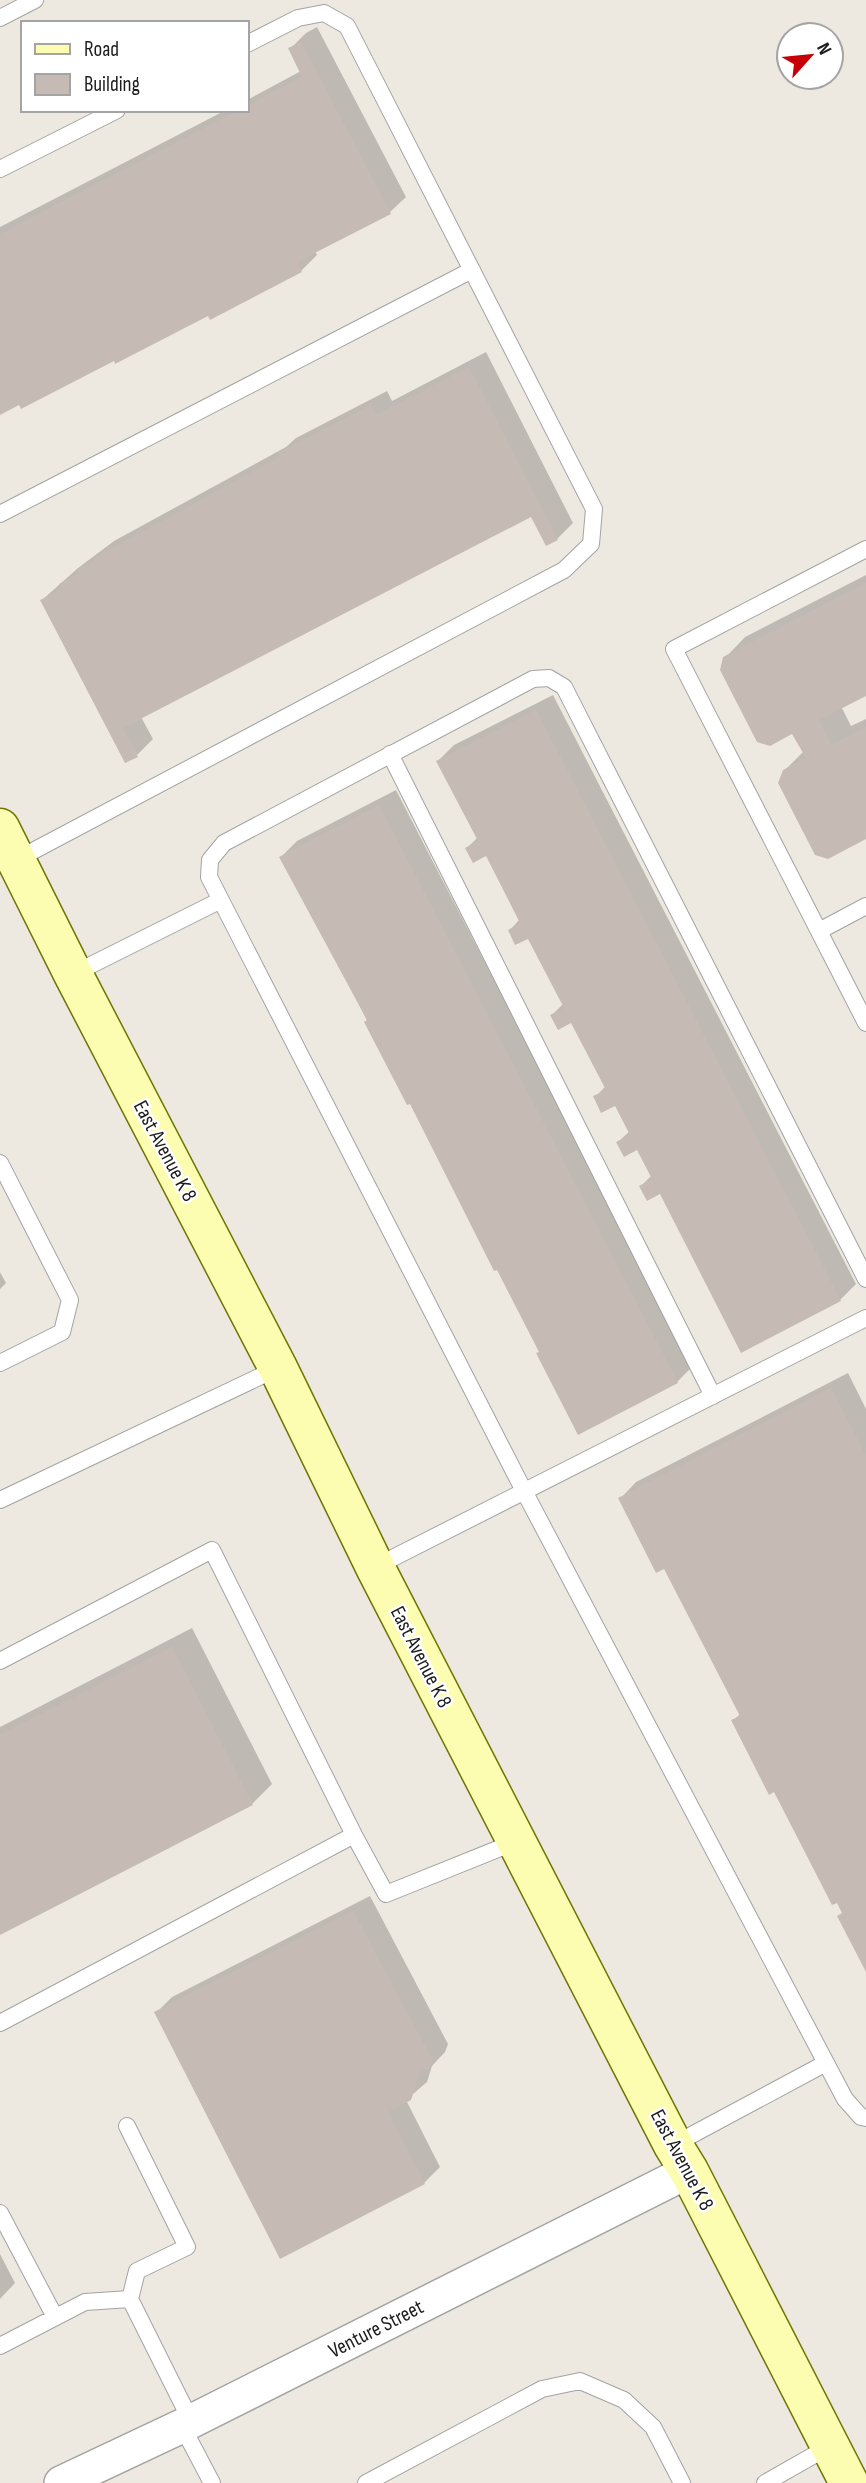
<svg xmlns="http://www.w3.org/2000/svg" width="866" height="2483" font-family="'Sofia Sans Condensed',sans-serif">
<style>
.shadow{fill:#0003}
.building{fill:#c6bbb4}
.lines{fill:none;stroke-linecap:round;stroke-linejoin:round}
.lane-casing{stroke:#a3a3a3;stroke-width:18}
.street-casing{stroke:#a3a3a3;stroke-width:36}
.secondary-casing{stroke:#6e7500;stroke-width:41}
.lane{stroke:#fff;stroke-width:16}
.street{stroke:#fff;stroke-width:33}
.secondary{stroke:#fcfdb0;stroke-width:38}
.labels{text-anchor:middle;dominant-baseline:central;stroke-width:5;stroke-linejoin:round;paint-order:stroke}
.street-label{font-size:21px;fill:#1c1c1c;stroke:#fff}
</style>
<rect width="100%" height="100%" fill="#eee9e0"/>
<path class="shadow" d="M317 27 406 197 389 213 315 251 317 255 301 271 0 412V227L226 110H247V100L301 71 290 49 306 33Z
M486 352 573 523 557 539 532 515 141 717 153 739 137 755 42 600 78 568 114 541 286 447 296 438 387 391 392 401Z
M866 575V694L841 706 851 726 866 719V837L784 771 804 751 793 731 725 658 745 637Z
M553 695 856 1284 840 1300 661 1192 641 1186 652 1175 638 1147 618 1142 630 1131 616 1103 595 1097 606 1086 572 1021 552 1015 563 1004 529 936 510 930 520 919 487 854 467 848 478 837 438 761 454 745Z
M396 790 693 1366 677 1382 411 1101 408 1103 325 936 281 857 297 841Z
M0 1272 6 1283 0 1289Z
M848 1373 866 1409V1968L844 1912 733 1721 741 1713 665 1566 620 1499 636 1482Z
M192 1628 272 1784 252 1804 0 1933V1727Z
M370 1896 448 2044 445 2052 432 2066 427 2082 406 2100 440 2167 424 2183 156 2013 172 1997Z
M0 2254 15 2283 0 2299Z"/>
<path class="building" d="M301 42 391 214 297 262 302 272 210 320 208 316 115 364 114 361 21 409 19 405 0 415V234L239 110H247V106L302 77 288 48Z
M469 367 558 540 546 546 531 517 123 728 138 757 125 763 40 600 62 589 59 584 79 573 77 569 97 559 96 557 280 457 278 453 371 405 376 415Z
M866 583V696L819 720 831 745 866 727V839L828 859 815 855 778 783 783 770 806 758 792 734 770 746 757 742 720 670 723 657Z
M536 710 841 1301 741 1353 660 1194 647 1201 639 1186 652 1179 637 1150 624 1157 616 1142 630 1135 615 1106 601 1113 593 1096 606 1090 571 1023 558 1030 550 1015 564 1008 528 939 515 945 508 930 520 923 486 856 473 863 465 848 478 841 436 761Z
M379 805 678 1383 578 1435 536 1353 539 1352 497 1270 494 1271 410 1104 407 1105 364 1022 367 1020 279 857Z
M831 1388 866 1456V1972L837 1916 842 1913 837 1903 832 1905 774 1792 769 1795 731 1720 740 1716 664 1569 656 1573 618 1498Z
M172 1647 253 1805 0 1935V1735Z
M353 1911 433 2061 429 2070 421 2068 411 2100 388 2112 425 2184 280 2259 154 2012Z"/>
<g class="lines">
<defs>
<path id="lane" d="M0 18 35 0
M0 169 117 110
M0 514 472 270
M866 549 674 649 866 1023
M390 754 713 1396
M16 860 564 570 591 544 594 509 347 26 324 13 298 18 247 44
M819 931 866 906
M73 974 221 900
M0 1163 70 1300 62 1332 0 1363
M866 1279 564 687 549 678 533 679 224 843 210 860 209 877 524 1491 845 2099 861 2117 866 2118
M0 1500 278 1368
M375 1567 866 1318
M0 1661 212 1550 354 1835 0 2023
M354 1835 386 1894 515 1842
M127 2126 187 2247 137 2271 130 2299 191 2421
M673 2145 826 2063
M0 2213 55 2317
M0 2346 85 2302 130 2299
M182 2426 212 2483
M366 2483 542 2389 580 2381 624 2400 653 2427 682 2483
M765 2483 830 2446"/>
<path id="street" d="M61 2483 182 2426 689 2171"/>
<path id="secondary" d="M0 828 73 974 278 1368 375 1567 673 2145 689 2171 849 2483"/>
</defs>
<use href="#lane" class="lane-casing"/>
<use href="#street" class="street-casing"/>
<use href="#secondary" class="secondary-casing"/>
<use href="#lane" class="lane"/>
<use href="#street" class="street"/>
<use href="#secondary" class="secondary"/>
</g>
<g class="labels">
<g class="street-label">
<text transform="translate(165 1151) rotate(62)">East Avenue K 8</text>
<text transform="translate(421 1657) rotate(63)">East Avenue K 8</text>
<text transform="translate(682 2160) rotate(62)">East Avenue K 8</text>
<text transform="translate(376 2329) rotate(-27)">Venture Street</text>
</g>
</g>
<rect x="21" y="21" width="228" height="91" fill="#ffffff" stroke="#a4a4a4" stroke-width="2"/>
<rect x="35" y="44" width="35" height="10" fill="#fcfdb0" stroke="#a4a4a4" stroke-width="2"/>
<text x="84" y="56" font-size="21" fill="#1c1c1c">Road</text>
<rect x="35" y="74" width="35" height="21" fill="#c6bbb4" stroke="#a4a4a4" stroke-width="2"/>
<text x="84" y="91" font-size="21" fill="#1c1c1c">Building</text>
<g transform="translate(810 56) rotate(63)"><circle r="33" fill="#ffffff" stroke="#a4a4a4" stroke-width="2"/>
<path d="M0-5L12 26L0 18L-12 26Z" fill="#c70008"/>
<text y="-10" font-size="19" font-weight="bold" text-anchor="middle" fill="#1c1c1c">N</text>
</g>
</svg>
